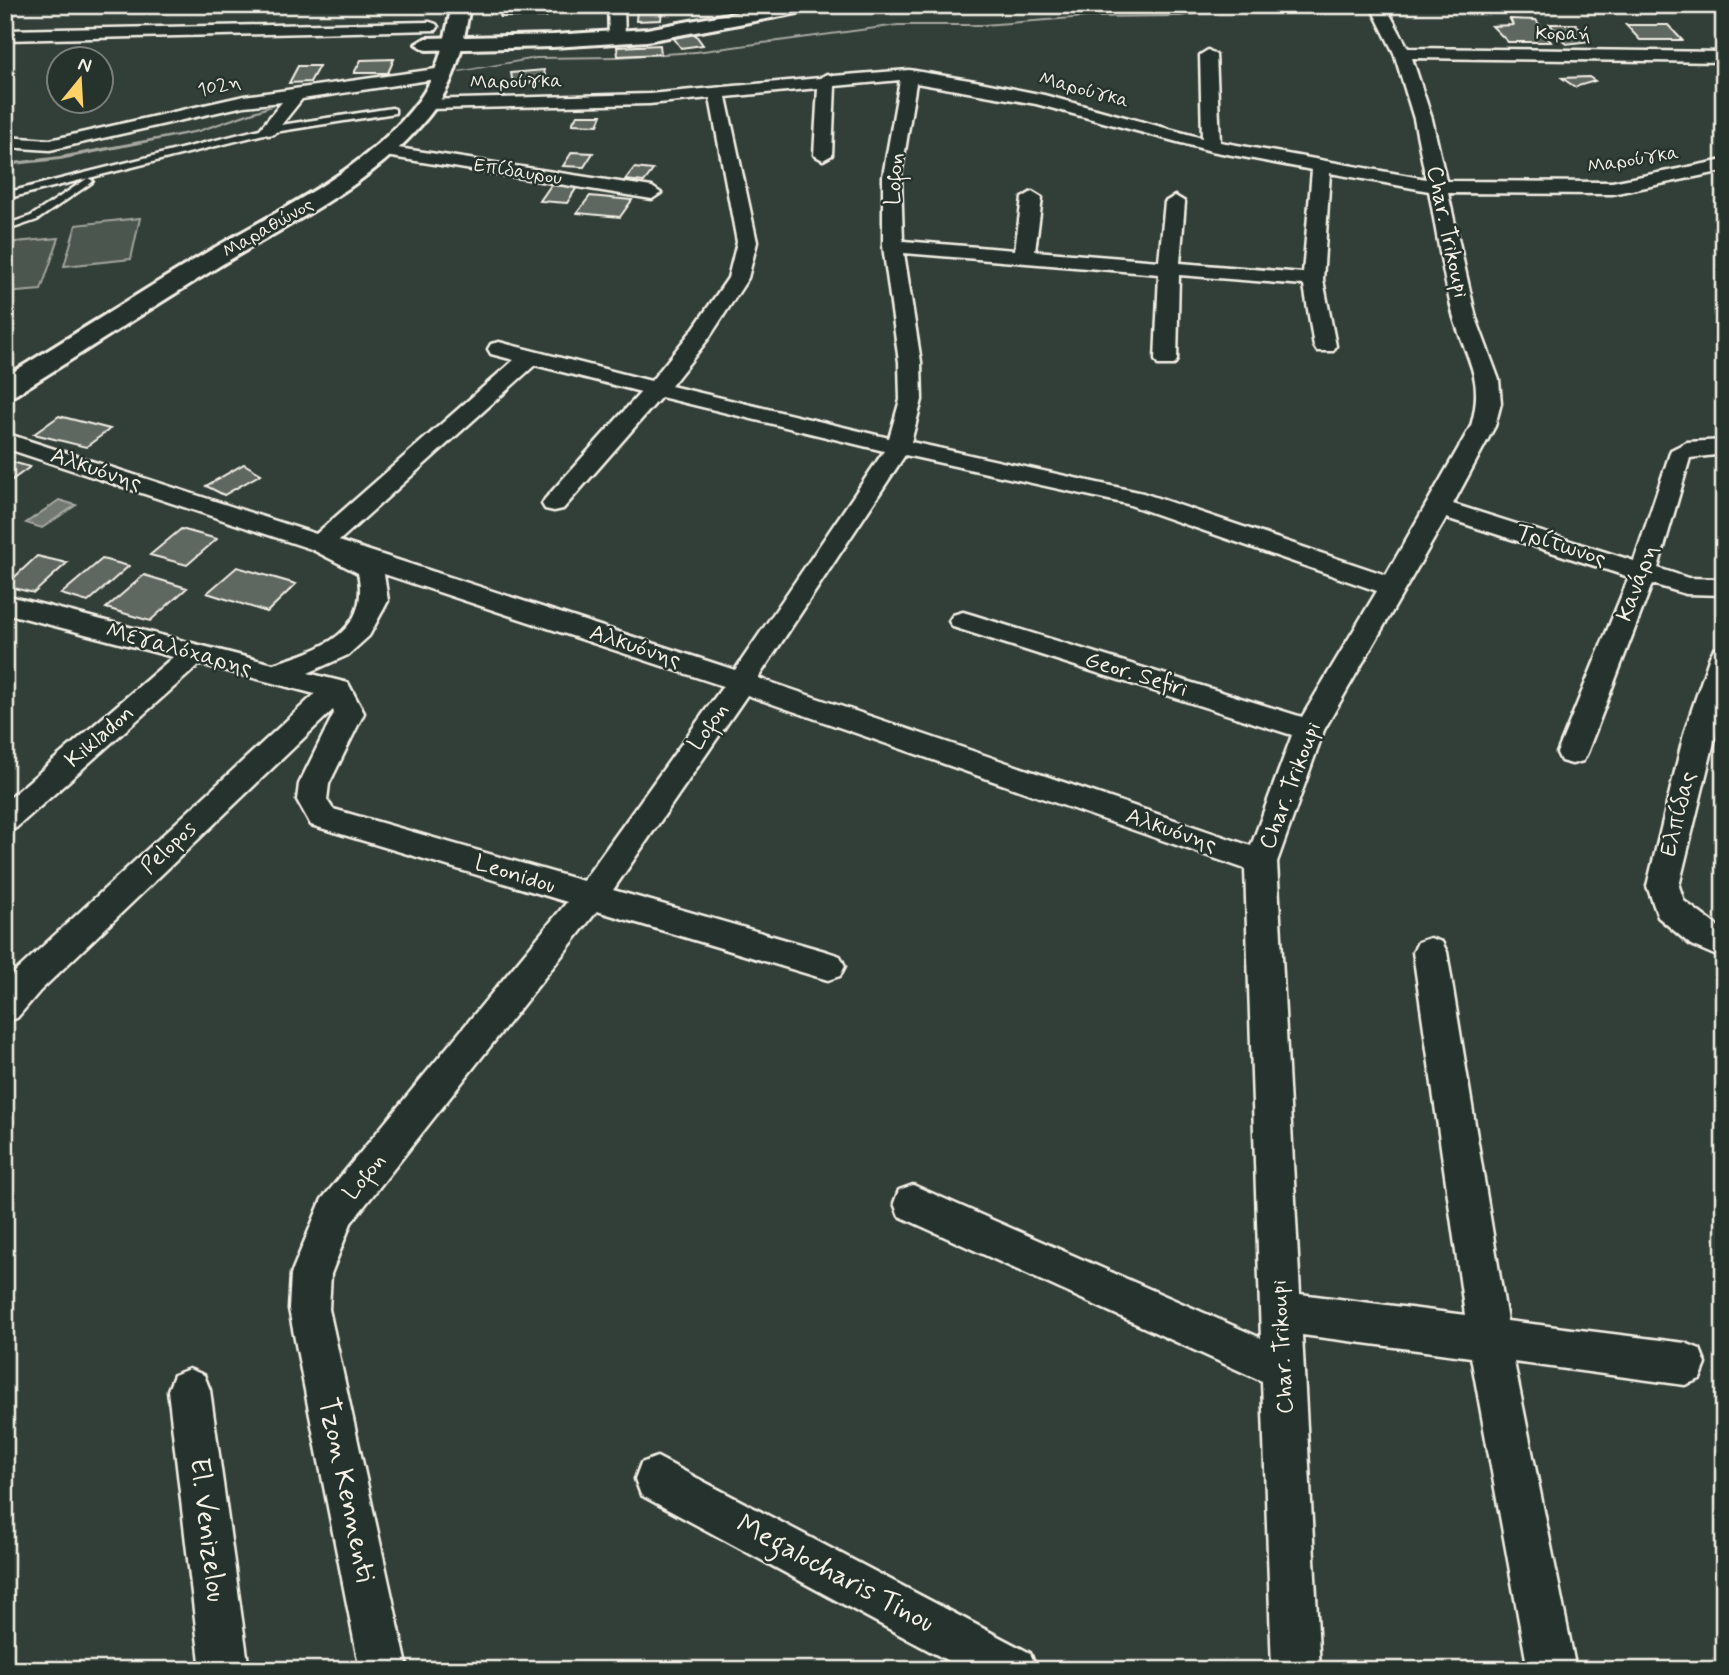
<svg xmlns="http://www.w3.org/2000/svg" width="1729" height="1675" font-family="Mynerve,sans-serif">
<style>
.green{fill:#4c564f;stroke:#a0a49c;stroke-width:2}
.water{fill:#727972;stroke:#a6a9a1;stroke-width:2}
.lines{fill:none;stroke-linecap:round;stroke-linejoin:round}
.stream{fill:#a6a9a1;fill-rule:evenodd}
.building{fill:#5f6861;stroke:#f4f1e8;stroke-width:2}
.lane-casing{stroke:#f4f1e8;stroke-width:5}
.street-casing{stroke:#f4f1e8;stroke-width:5}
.secondary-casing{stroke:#f4f1e8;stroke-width:6}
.primary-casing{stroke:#f4f1e8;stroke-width:6}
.lane{fill:#26332d;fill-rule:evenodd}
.street{fill:#26332d;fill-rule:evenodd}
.secondary{fill:#26332d;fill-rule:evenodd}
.primary{fill:#26332d;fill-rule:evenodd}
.labels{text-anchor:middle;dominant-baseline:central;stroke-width:5;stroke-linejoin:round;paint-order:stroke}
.far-street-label{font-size:19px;fill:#f4f1e8;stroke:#26332d}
.street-label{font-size:23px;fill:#f4f1e8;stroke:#26332d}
.near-street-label{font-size:28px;fill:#f4f1e8;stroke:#26332d}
</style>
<rect width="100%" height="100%" fill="#323e38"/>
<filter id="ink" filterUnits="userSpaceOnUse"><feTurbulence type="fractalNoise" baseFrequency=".0143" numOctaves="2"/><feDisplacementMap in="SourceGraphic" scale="14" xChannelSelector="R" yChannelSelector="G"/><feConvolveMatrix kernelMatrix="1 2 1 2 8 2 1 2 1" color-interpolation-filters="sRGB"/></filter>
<g filter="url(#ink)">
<path class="green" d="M140 218 131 259 64 266 76 225Z
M59 238 41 290 5 293V243Z"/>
<path class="water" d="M59 500 76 505 42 528 26 523Z"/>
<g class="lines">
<path class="stream" d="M1245 5H1258L1180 17 1086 18 983 26H898L696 53 617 58 536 59 460 72 458 71 536 57 617 56 696 51 898 24H983L1086 16 1180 15Z
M268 106 272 107 199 132 60 160 5 166V163L60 156 198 130Z"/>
</g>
<path class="building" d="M503 5H549L546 17H500Z
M662 7 661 20 636 21 637 8Z
M1510 19 1536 20 1551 42H1508L1492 26 1513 25Z
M1550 24H1576L1590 41 1566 44Z
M1626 25H1668L1682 40H1640Z
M695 34 703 45 681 48 673 37Z
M660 45 661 54 618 56 617 47Z
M394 59 388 73H354L361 60Z
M298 66H319L310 82 289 83Z
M544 70 546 81 513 84 511 73Z
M1589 77 1595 81 1575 87 1562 78Z
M577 115H602L598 125 572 124Z
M572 152 593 153 584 167 563 166Z
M634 168 653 170 644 182 625 180Z
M551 185 577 187 567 203 540 201Z
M590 196 632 200 620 217 577 213Z
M59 416 110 429 86 447 34 434Z
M5 460 30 467 5 485Z
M244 464 261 474 224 495 206 486Z
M181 529 217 539 187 565 150 555Z
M37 556 67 563 34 593 5 586Z
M102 559 129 566 88 602 61 594Z
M237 567 296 584 267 612 207 593Z
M144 575 187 588 150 621 106 608Z"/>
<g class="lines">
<defs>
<path id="lane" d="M392 108 395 109V113L268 133 5 199V193L268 127Z
M88 178 93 181 91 183 37 220 5 231V225L31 216Z"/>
<path id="street" d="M608 5H624L625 38 623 41H611L609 38Z
M1370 5H1385L1408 48 1724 52V62L1412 58 1432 119 1446 181 1612 182 1724 160V171L1612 194 1448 193 1476 318 1499 380 1501 403 1495 426 1453 504 1634 561 1671 450 1687 442 1724 440V454L1690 458 1658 568 1688 578 1724 579V595L1686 594 1652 584 1587 753 1583 761 1572 764 1561 761 1557 753 1629 577 1446 518 1324 730 1277 862 1300 1294 1465 1315 1413 952 1418 942 1430 938 1442 942 1447 952 1507 1321 1685 1343 1700 1349 1706 1364 1700 1379 1685 1385 1514 1362 1576 1670H1528L1471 1357 1302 1335 1320 1670H1272L1262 1381 899 1216 894 1203 899 1190 913 1185 1261 1338 1245 869 747 695 613 890 828 952 840 956 845 966 840 976 828 980 597 911 351 1223 331 1274 329 1309 408 1670H360L289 1309 291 1274 322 1199 567 902 311 825 297 800 299 784 334 713 333 710 40 991 17 1018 5 1022V983L16 971 315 694 200 664 16 828 5 832V802L173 657 5 613V595L273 664C320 650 371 632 358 573L311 549 5 448V433L316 534 514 360 491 354 488 349 491 344 499 342 651 381 693 329 728 278 737 242 710 98 649 104 427 109 421 108 418 104 421 100 649 94 820 78 827 74 833 76 909 70 975 81 1044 95 1202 138 1200 55 1208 50 1216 55 1220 142 1426 179 1414 119 1394 53ZM900 80 883 176V246L899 362 900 400 889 438 671 386 709 338 748 278 757 242 726 97 818 88 814 155 823 160 832 155 835 86ZM916 83 1036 104 1211 151 1312 170 1303 273 1180 263 1185 202 1175 196 1165 202 1159 261 1035 251 1042 198 1032 192 1022 198 1015 250 903 241 901 176ZM1330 173 1429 191C1437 233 1443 277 1454 318 1467 362 1485 377 1471 426L1386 575 1143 493 911 442 922 400 921 362 904 253 1159 274 1155 360 1158 365H1174L1177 360 1179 275 1304 285 1314 346 1317 351H1333L1336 346 1323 280ZM535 365 641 392 545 499 542 504 545 509 554 511 563 509 661 397 884 451 735 670 339 541ZM905 455 1127 504 1377 591 1302 717 973 615 963 612 953 615 949 621 953 627 1292 735 1251 846 758 678ZM384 574 723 686 583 881 333 809 327 800 329 784 364 713 348 683 308 673 348 655 369 636 388 601Z
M430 22 436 24 438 27 436 30 5 40V30Z
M443 68 451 73 449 77 302 99 274 134 268 135 259 130 282 102 244 106 50 150 5 147V137L50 140 244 96Z
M385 146 652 187 661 193 652 199 379 155 376 151 379 147Z
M1724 647V701L1679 886 1684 901 1724 931V959L1691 945 1658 917 1647 886 1685 730 1710 656 1714 649Z
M189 1369 204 1375 210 1390 249 1670H201L168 1390 174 1375Z
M657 1457 1030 1653 1037 1670H965L641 1495 635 1479 641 1463Z"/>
<path id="secondary" d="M777 5H818L809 11 647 41 553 47 426 50 416 44 426 38 553 35 647 29Z"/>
<path id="primary" d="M452 5H470C464 40 458 76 437 105 383 180 298 218 221 265 152 307 84 352 15 395L5 397V377C72 336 137 294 204 254 279 209 366 172 419 100 439 73 445 38 452 5Z"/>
</defs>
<use href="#lane" class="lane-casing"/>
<use href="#street" class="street-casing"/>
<use href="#secondary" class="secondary-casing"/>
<use href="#primary" class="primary-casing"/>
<use href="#lane" class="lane"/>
<use href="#street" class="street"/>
<use href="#secondary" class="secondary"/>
<use href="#primary" class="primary"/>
</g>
</g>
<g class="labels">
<g class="far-street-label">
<text transform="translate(1563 34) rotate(1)">Κοραή</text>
<text transform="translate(516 82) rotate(-1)">Μαρούγκα</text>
<text transform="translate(219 86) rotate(-13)">102η</text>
<text transform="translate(1084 90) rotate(15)">Μαρούγκα</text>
<text transform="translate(1633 160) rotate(-9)">Μαρούγκα</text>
<text transform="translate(518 172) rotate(9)">Επίδαυρου</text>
<text transform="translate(268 228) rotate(-30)">Μαραθώνος</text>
</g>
<g class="street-label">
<text transform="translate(895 179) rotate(-86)">Lofon</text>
<text transform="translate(1447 232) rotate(78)">Char. Trikoupi</text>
<text transform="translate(96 470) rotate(18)">Αλκυόνης</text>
<text transform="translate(1561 546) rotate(18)">Τρίτωνος</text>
<text transform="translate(1638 583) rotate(-70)">Κανάρη</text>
<text transform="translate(635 647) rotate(18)">Αλκυόνης</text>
<text transform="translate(179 650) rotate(15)">Μεγαλόχαρης</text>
<text transform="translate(1136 675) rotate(17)">Geor. Sefiri</text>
<text transform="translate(709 727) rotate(-55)">Lofon</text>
<text transform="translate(100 737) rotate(-41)">Kikladon</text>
<text transform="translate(1291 786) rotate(-69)">Char. Trikoupi</text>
<text transform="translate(1679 814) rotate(-76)">Ελπίδας</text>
<text transform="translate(1171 831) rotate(19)">Αλκυόνης</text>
<text transform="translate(169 848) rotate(-43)">Pelopos</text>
<text transform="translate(515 875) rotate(17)">Leonidou</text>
<text transform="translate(365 1177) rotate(-51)">Lofon</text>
<text transform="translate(1283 1347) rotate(-93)">Char. Trikoupi</text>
</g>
<g class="near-street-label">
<text transform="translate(346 1490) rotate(78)">Tzon Kennenti</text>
<text transform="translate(207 1530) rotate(83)">El. Venizelou</text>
<text transform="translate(835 1574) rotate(28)">Megalocharis Tinou</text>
</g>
</g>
<rect width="1729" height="1675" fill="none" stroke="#26332d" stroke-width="28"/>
<rect x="14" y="14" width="1701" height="1647" fill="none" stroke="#f4f1e8" stroke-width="2.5" filter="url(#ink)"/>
<g transform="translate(80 80) rotate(18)"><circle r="33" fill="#26332d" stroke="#787f78" stroke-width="2"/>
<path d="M0-5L12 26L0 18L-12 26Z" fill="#ffd166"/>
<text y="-10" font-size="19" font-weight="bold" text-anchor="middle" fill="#f4f1e8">N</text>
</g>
</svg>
